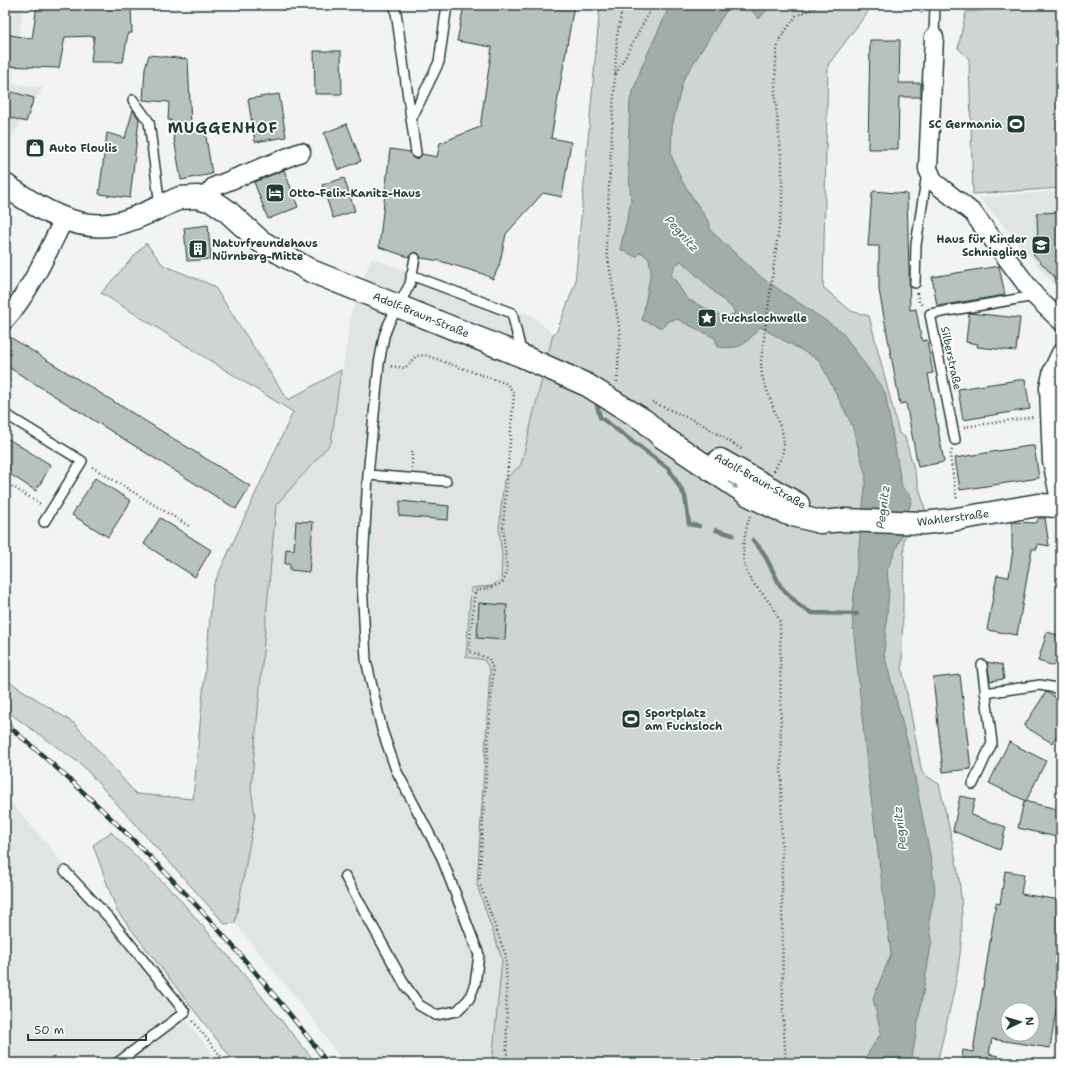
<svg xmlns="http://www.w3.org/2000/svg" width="1066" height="1068" font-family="'Shantell Sans',sans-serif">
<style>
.built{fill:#e0e4e3}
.green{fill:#ced5d3;stroke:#768984}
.water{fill:#a1adaa;stroke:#6d807b;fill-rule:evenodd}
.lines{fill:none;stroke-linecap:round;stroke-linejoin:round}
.stream{stroke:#6d807b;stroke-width:4.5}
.building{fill:#b7c1bd;stroke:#1f3d34;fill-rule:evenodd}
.lane-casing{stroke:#1f3d34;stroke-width:12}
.street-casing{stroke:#1f3d34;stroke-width:21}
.secondary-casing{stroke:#1f3d34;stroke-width:25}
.path{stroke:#1f3d34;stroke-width:2.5;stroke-dasharray:1 3;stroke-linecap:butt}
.lane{stroke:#fff;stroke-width:9}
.street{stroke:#fff;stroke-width:18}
.secondary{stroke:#fff;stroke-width:22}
.rail-casing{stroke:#1f3d34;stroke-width:4.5}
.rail{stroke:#fff;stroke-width:3;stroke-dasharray:9;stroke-linecap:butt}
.oneway{fill:#8f9e9a}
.labels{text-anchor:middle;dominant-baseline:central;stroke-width:3.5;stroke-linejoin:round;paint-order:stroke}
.poi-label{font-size:11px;font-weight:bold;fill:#1f3d34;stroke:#fff;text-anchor:start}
.street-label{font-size:11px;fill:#1f3d34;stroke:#fff}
.water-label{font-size:12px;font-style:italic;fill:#465f57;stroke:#fff}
.district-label{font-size:15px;font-weight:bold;letter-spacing:1px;fill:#1f3d34;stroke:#fff}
</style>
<rect width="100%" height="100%" fill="#f2f3f3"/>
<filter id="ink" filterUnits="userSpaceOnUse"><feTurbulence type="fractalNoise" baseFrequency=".025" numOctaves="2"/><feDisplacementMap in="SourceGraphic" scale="8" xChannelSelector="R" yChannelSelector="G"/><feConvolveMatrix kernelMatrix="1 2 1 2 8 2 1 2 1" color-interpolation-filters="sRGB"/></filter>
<g filter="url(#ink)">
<path class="built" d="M5 5H24L12 84 43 87 5 148Z
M1061 191V293L979 197Z
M371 258 531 315 553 334 521 465 504 480 499 529 502 556V579L492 586 472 588 466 657 484 660 490 670 477 885 502 959 492 1063H344L312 1018 235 923 255 815 251 789 276 505 331 443 351 315Z
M5 795 47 844 220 1063H5Z"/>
<path class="green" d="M600 5H873L828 65 823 287 851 311 869 316 899 433 905 437 927 516 904 538 902 667 922 773 939 784C949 828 961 871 962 916 963 966 948 1015 937 1063H492L502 959 477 885 490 670 484 660 466 657 471 588 492 586 501 579 502 556 499 529 504 480 521 465 553 334 557 331 575 284Z
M989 5H1061V188L973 194 969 59 958 48 966 12 989 10Z
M146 243 163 265 214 286 288 400 341 370 331 443 276 505 251 789 255 815 235 923 225 924 82 765 5 710V679L75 724 136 794 193 799 213 586 293 412 101 293Z
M111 832 175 894 236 965 316 1063H235L117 911 93 845Z"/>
<path class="water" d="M670 5H735L726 11 683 80 672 127 671 155 682 181 710 224V230L762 278 841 331 885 392 902 487 912 498 903 533 887 570 889 590 884 654 909 748 931 860 935 891 929 921 932 940 911 1063H862L881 1033 873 998 891 954 867 766 852 614 866 477 852 425 819 360 760 327C744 345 744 349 718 347L715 338 677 319 668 321 662 328 642 320 651 271 649 259 641 252 636 257 620 249 631 202 628 158 630 100 642 66ZM681 261 733 309 735 313 725 318 687 299 671 274 675 265Z
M742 5H771L759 19 747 5Z"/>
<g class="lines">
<path class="stream" d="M596 401 600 417 669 469 685 496 689 524 699 526
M716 530 733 535
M753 540 763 552 781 587 801 607 812 613 857 614"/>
</g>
<path class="building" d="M37 5H131L132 33H128L123 62H91L94 36 65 37 59 68 5 66V34L32 39Z
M464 5H574L551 138 571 142 562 197 543 193 506 234 499 266 493 279 483 274 440 261 421 258 416 252 413 253 409 257 405 256 379 247 390 149 410 152 414 159 419 158 422 154 437 157 440 143 480 127 492 47 457 41Z
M870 40H900L899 83H921V97H899L898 149H868Z
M314 51H341L342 94H315Z
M149 55 188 59 191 127 204 125 212 174 181 180 171 120H168L169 102 143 100 145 68Z
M5 90 34 98 26 122 5 116Z
M279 94 286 137 255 142 248 99Z
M133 110 139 119 130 198 99 194 107 133 125 138Z
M347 124 361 161 338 170 324 133Z
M284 170 298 207 268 219 254 182Z
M344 178 355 211 333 218 322 185Z
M874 191 907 194 910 310 916 309 922 341 927 340 933 373 928 374 944 462 918 467 906 403 900 404 879 290V246H868L872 193Z
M1061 212V284L1033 254 1038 250 1037 213Z
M208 225 211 259 187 261 184 228Z
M999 266 1005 295 937 306 932 277Z
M969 313 1020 318 1016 351 977 347 978 344 966 342Z
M5 334 250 486 236 509 5 365Z
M1025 379 1030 409 963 420 958 389Z
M5 437 51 465 36 491 5 471Z
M1029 446H1034L1039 478 960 490 955 458Z
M95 478 131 501 108 537 72 515Z
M400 501 449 506 448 520 399 516Z
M160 518 211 550 195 577 144 544Z
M1039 518H1045L1049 546 1038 544 1037 549H1032L1017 635 987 630 997 575 1009 577 1013 549H1012V522L1036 523Z
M296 521 313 522 309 572 290 570V564H285L286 549 294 550Z
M479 603 507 605 505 640 477 638Z
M1047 632 1061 636V668L1038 661Z
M987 662 1002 665 1004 679 990 681Z
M960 675 971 769 943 772 933 678Z
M1046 692 1061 700V729L1052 743 1024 726Z
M1009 742 1046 761 1026 801 989 783Z
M960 796 975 799 971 815 1006 827 1000 850 953 831Z
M1024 801 1061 810V838L1018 828Z
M1005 871 1024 874 1021 894 1061 900V979L1050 1048 992 1039 989 1054 998 1056V1063H961L963 1050 973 1052 996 903 1000 904ZM1008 1010H1032V1034H1008Z"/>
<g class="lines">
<defs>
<path id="lane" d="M395 5 416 153
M934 37 935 5
M133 100 149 122 160 206
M411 120 439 62 447 5
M411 275 512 313 522 355
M915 283 916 245 927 173
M5 414 82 461 44 522
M955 440 930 314 1035 296
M368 475 446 481
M985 693 1040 685 1061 689
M973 784 992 743 982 665
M65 871 111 920 185 1012 117 1063
M345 876 405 985 419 1005 436 1015 457 1011 469 999 475 984 479 955 441 856 396 770 382 730 366 660 362 581 368 475 379 364 384 336 389 323 410 284 415 258"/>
<path id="street" d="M934 37 928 169 934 182 973 213 1035 296 1061 321
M204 198 214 187 221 184 301 152
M5 320C29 294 48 251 64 219
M1061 353 1053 370 1049 387 1052 461 1061 505"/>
<path id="secondary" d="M5 185C39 209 80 235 123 222 143 216 161 206 180 198L197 197 213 201 226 210 260 241 311 271 522 356 587 385 645 421 661 436 749 495 786 513 820 522 844 520 923 523 951 520 1038 505 1061 506
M720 460 798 504"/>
</defs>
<use href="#lane" class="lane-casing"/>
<use href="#street" class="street-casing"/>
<use href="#secondary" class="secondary-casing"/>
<path class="path" d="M918 5 922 13
M616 74 653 5
M917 293 919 302 923 306
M391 366 405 368 416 356 425 355 507 384 514 393 503 526 507 573 502 583 490 588 475 591 469 651 489 659 493 669 479 882 506 956 507 1063
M617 382 620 333 606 245 617 36 623 5
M652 402 702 424 743 450
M964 427 1034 417
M952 450 950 456 957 500
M92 467 189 526
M412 468V451
M774 471 782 456 784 446 783 435 762 376 761 361 782 204V164L775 96 776 55 779 40 796 16 820 5
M5 482 42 505
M750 516C743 539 737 563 754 584 765 597 774 606 780 622L783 1018 786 1063
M193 1021 226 1063"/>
<use href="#lane" class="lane"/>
<use href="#street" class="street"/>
<use href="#secondary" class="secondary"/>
<defs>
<path id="rail" d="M5 723C101 804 190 892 269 989 289 1013 309 1037 327 1063"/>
</defs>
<use href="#rail" class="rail-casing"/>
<use href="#rail" class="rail"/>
</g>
<defs><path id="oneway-solid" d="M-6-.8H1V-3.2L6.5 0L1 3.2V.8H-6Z"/></defs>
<use class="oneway" href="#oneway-solid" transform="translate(733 485) rotate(33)"/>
</g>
<defs>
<symbol id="stadium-square" viewBox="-11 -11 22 22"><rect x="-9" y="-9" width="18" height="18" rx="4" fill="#1f3d34" stroke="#fff"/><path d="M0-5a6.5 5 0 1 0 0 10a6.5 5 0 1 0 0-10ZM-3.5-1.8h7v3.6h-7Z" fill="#fff"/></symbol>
<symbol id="shop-square" viewBox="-11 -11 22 22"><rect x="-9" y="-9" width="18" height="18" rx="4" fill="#1f3d34" stroke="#fff"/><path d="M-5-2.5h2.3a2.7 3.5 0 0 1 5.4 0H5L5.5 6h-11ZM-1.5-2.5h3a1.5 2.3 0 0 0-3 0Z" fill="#fff"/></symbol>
<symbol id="hotel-square" viewBox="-11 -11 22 22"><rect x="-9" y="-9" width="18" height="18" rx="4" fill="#1f3d34" stroke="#fff"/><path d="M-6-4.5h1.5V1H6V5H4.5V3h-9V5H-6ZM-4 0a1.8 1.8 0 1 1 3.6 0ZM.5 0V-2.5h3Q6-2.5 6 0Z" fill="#fff"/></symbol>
<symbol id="school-square" viewBox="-11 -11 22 22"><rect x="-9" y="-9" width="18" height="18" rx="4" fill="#1f3d34" stroke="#fff"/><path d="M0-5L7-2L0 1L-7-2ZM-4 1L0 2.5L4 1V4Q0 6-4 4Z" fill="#fff"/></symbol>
<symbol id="building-square" viewBox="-11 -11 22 22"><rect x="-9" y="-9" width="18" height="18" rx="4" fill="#1f3d34" stroke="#fff"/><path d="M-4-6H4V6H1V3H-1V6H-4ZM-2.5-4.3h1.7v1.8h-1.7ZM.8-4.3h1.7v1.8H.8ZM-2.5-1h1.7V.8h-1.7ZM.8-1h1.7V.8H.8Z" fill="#fff"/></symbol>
<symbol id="sight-square" viewBox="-11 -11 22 22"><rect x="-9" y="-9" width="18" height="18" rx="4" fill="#1f3d34" stroke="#fff"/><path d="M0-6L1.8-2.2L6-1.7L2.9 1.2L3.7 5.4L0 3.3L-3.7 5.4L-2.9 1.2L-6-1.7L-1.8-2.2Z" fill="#fff"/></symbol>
</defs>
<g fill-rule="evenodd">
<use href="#stadium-square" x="1005" y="113" width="22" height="22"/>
<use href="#shop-square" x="24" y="137" width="22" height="22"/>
<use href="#hotel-square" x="264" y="182" width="22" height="22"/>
<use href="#school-square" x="1030" y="234" width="22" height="22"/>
<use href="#building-square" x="187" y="238" width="22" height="22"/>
<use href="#sight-square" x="696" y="307" width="22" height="22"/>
<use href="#stadium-square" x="620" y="708" width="22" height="22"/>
</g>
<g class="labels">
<g class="poi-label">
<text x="1002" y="124" text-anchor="end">SC Germania</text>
<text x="49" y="148">Auto Floulis</text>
<text x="289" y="193">Otto-Felix-Kanitz-Haus</text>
<text x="1027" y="239" text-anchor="end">Haus für Kinder<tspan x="1027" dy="13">Schniegling</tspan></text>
<text x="212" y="243">Naturfreundehaus<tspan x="212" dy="13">Nürnberg-Mitte</tspan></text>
<text x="721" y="318">Fuchslochwelle</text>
<text x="645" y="713">Sportplatz<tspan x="645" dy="13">am Fuchsloch</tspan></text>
</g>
<g class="street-label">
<text transform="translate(421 315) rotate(22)">Adolf-Braun-Straße</text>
<text transform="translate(951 358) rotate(78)">Silberstraße</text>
<text transform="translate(760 481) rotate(29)">Adolf-Braun-Straße</text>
<text transform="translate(953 518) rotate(-7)">Wahlerstraße</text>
</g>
<g class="water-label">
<text transform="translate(682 234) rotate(48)">Pegnitz</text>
<text transform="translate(883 507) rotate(-83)">Pegnitz</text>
<text transform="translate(900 828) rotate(-97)">Pegnitz</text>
</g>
<g class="district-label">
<text x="223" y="128">MUGGENHOF</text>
</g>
</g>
<rect width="1066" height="1068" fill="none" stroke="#fff" stroke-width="20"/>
<rect x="10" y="10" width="1046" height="1048" fill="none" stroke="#1f3d34" stroke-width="1.5" filter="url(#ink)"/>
<g transform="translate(1020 1022) rotate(85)"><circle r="19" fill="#ffffff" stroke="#a5b1ae"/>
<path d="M0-3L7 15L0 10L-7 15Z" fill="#1f3d34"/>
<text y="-6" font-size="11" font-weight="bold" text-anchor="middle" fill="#1f3d34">N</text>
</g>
<path d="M28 1034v6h118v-6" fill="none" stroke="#1f3d34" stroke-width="2"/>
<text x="34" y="1034" font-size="12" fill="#1f3d34" stroke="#ffffff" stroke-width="3" paint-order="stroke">50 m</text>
</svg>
